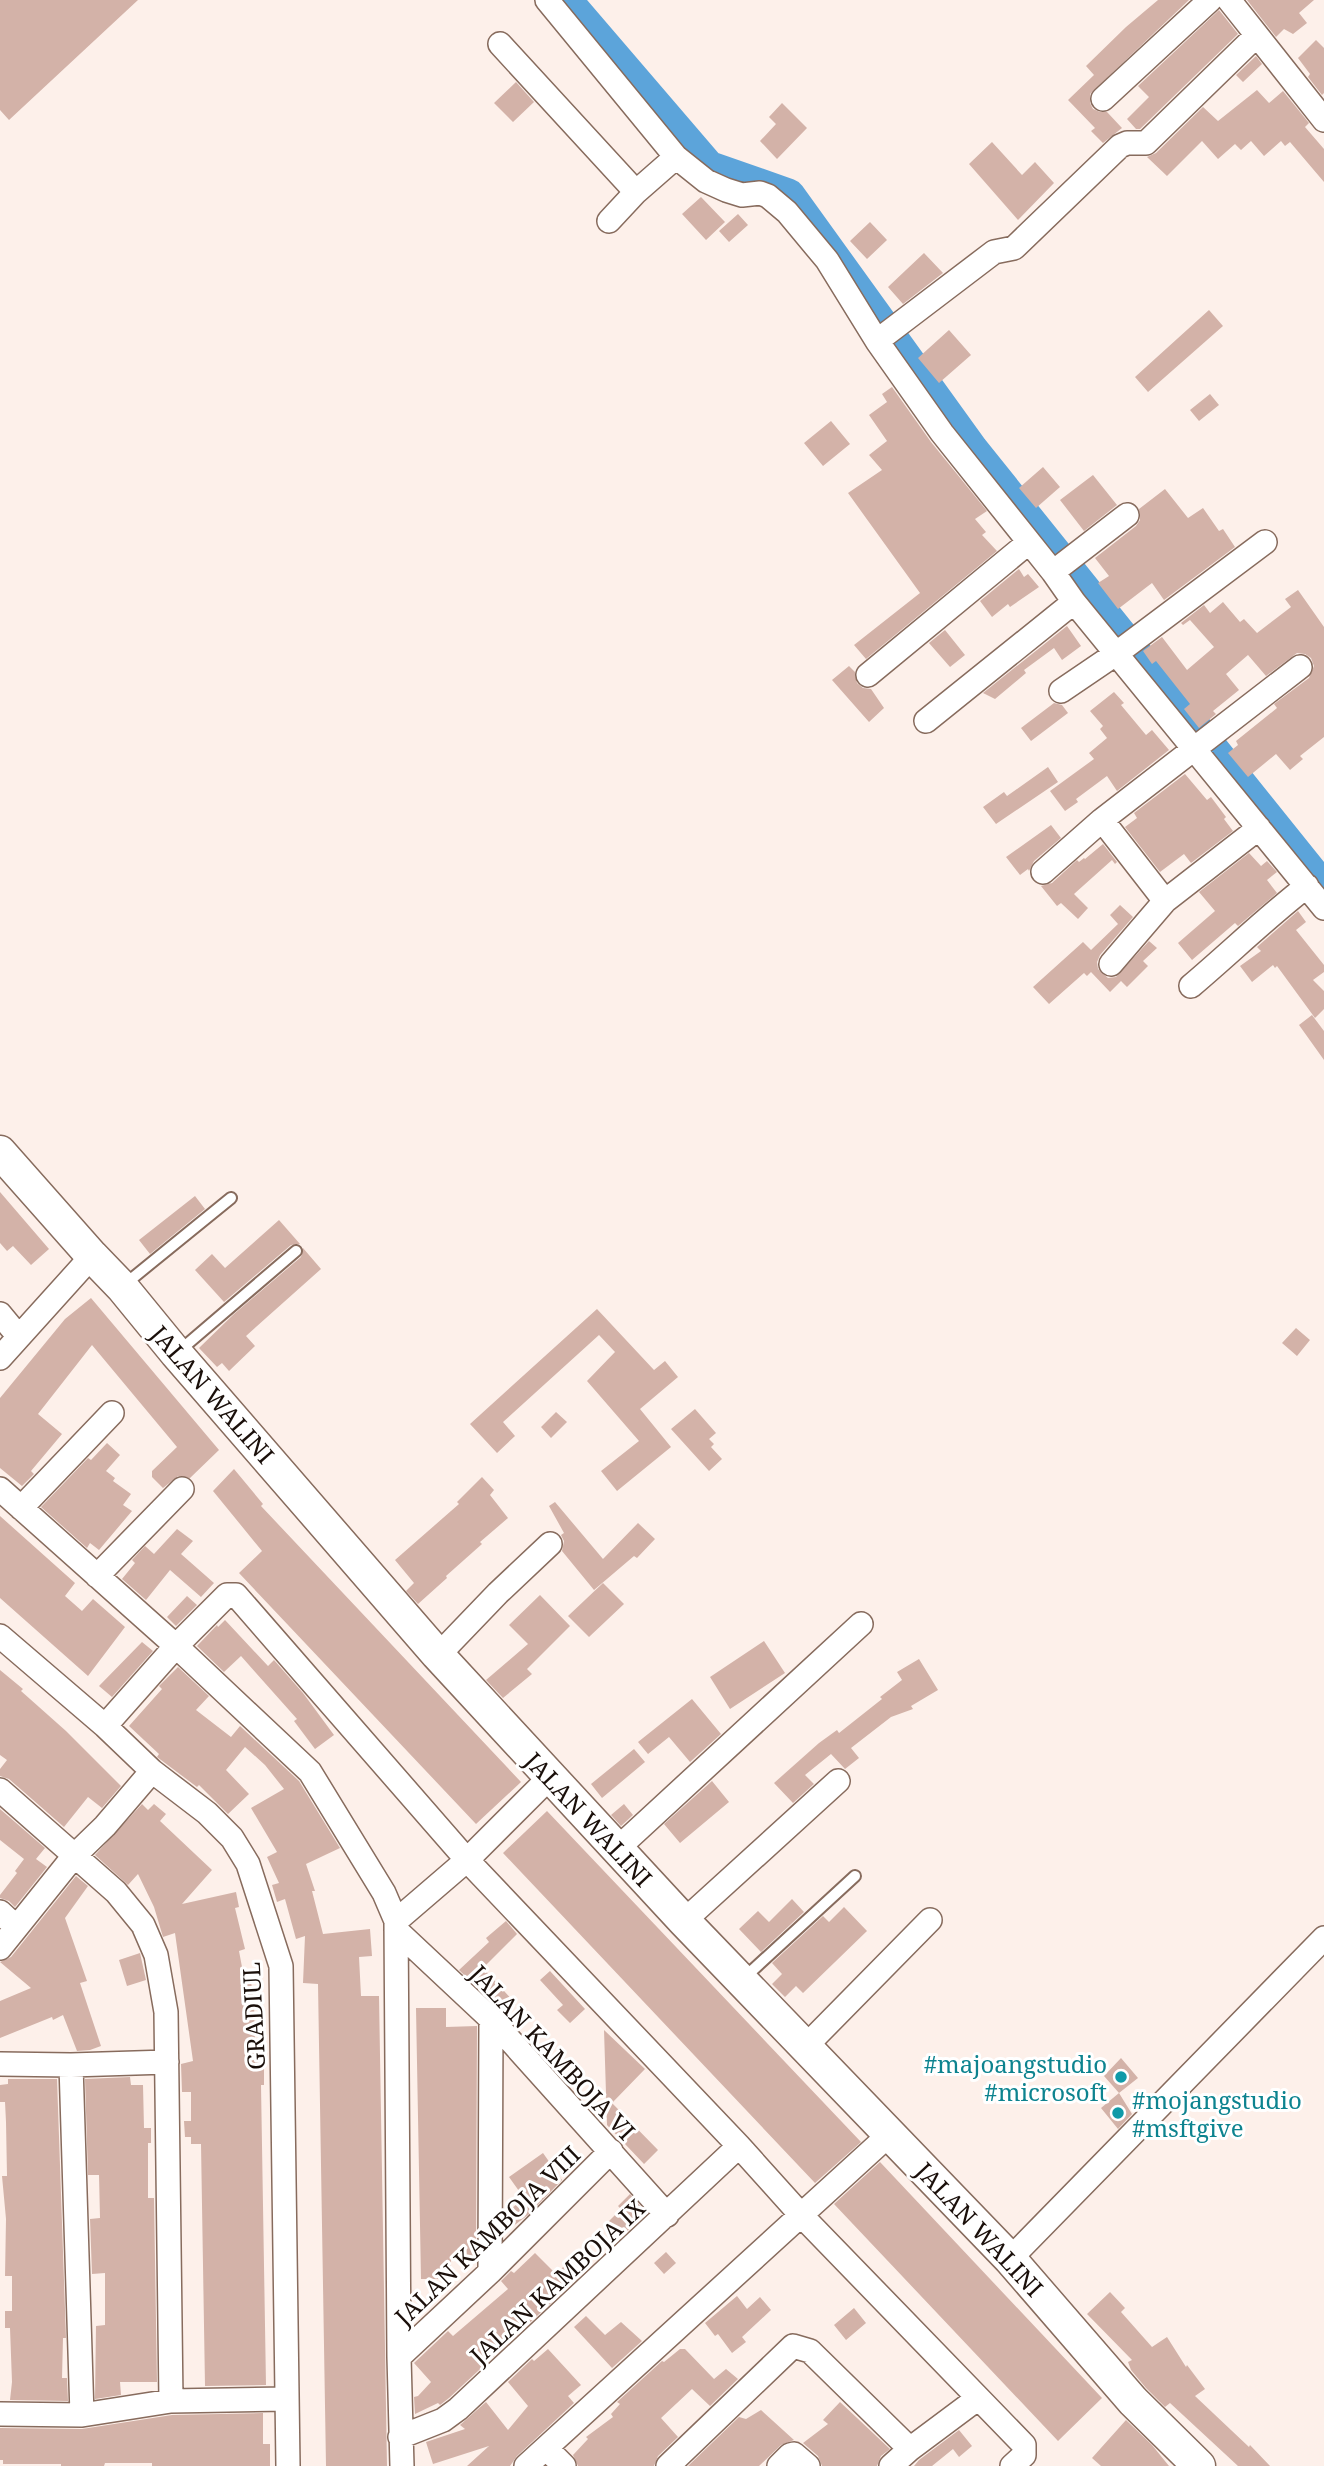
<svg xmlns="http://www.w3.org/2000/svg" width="1324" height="2466" font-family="'Noto Serif',serif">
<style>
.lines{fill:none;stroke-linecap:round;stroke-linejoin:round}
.river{stroke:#5ca4da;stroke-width:35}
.building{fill:#d3b2a8}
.lane-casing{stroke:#876b5d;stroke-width:14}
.street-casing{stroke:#876b5d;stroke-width:26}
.secondary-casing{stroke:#876b5d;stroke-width:35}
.lane{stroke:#fff;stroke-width:10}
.street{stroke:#fff;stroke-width:23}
.secondary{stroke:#fff;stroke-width:32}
.culture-dot{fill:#0f9aa8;stroke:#fff;stroke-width:2.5}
.labels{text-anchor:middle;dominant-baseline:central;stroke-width:6;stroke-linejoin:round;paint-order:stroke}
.street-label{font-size:24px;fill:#1a0f0a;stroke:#fff}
.culture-label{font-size:24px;fill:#0d838f;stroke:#fff;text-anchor:end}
</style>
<rect width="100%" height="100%" fill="#fdf0ea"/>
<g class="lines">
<path class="river" d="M564 0 708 168 788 196 971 450 1324 890"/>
</g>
<path class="building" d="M0 0H138L9 120 0 110Z
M1158 0H1189L1090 94V103L1093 109 1100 112H1107L1122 128 1103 143 1091 131 1095 128 1068 100 1094 75 1086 66 1126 27Z
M1247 0H1314L1299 13 1307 23 1293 34 1284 29 1276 37Z
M1219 10 1238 34 1140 129H1136L1127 119 1149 97 1138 86Z
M1316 40 1324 48V93L1322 95 1308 77 1310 74 1298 58Z
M1256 56 1262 64 1243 82 1236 75Z
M516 82 534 102 513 122 494 103Z
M1257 90 1269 103 1283 91 1309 123 1305 127 1324 149V182L1290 142 1285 146 1281 141 1264 156 1251 141 1241 150 1235 144 1218 159 1202 141 1167 176 1147 157 1156 153 1203 107 1218 121Z
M782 103 807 128 777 159 760 141 776 124 769 117Z
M992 142 1022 175 1035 162 1054 183 1018 220 969 164Z
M701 197 725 222 706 240 682 214Z
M738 214 748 225 729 242 719 231Z
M870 222 887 240 867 259 850 241Z
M924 253 943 273 903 304 888 287Z
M1209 310 1223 326 1148 392 1135 377Z
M949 330 971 355 939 383 918 358Z
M892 387 931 442 987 511 975 519 986 532 982 535 997 551 866 659 854 645 920 593 848 493 882 470 869 455 887 441 869 415 887 402 882 394Z
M1210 394 1219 405 1199 421 1190 410Z
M831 421 850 444 823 466 804 443Z
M1043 467 1060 487 1036 508 1019 488Z
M1093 475 1117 505 1084 531 1060 500Z
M1165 489 1188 518 1203 508 1219 531 1223 529 1235 547 1164 600 1152 583 1118 609 1098 583 1109 576 1095 558 1136 526 1140 520 1139 509Z
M1019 569 1024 577 1028 574 1039 587 1010 607 1008 604 992 617 980 601Z
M1298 590 1324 627V737L1300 756 1303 759 1290 770 1276 754 1248 777 1228 753 1238 745 1236 741 1277 708 1274 704 1309 678 1314 666 1311 658 1305 654 1297 653 1266 676 1248 655 1226 674 1239 690 1213 711 1216 714 1199 728 1184 709 1190 704 1156 661 1152 664 1143 651 1162 637 1187 670 1214 647 1190 620 1183 625 1181 623 1204 605 1210 613 1223 602 1240 622 1244 619 1257 633 1291 607 1285 599Z
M1067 626 1081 646 1062 660 1054 648 1024 670 1026 673 995 699 983 693Z
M945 630 965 655 950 667 929 643Z
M849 666 855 672 857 683 863 688 871 689 884 708 869 722 832 680Z
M1114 692 1124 703 1121 705 1146 735 1152 730 1169 750 1117 791 1107 776 1076 799 1078 802 1065 811 1050 791 1094 759 1089 753 1107 738 1100 729 1103 726 1090 711Z
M1054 703 1062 705 1068 713 1031 741 1021 728Z
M1048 767 1058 782 996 824 983 807 1004 792 1007 796Z
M1185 774 1207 800 1211 797 1226 817 1224 819 1233 831 1191 863 1184 854 1160 872 1125 827 1137 818 1134 813Z
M1051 825 1061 838 1034 861 1029 871 1028 869 1020 875 1006 857Z
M1103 844 1117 862 1115 864 1112 860 1074 894 1088 908 1078 919 1061 903 1057 906 1041 886 1052 883 1077 860 1079 862 1084 858 1085 859Z
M1249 853 1261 866 1267 861 1277 872 1267 880 1277 893 1238 926 1235 923 1192 960 1178 943 1215 911 1199 892Z
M1120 905 1133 917 1100 955 1097 962 1098 969 1108 978 1116 977 1149 941 1157 948 1143 961 1148 966 1127 987 1121 981 1110 992 1091 972 1087 976 1084 973 1049 1004 1033 987 1083 942 1091 950 1118 924 1110 915Z
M1298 911 1306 922 1296 930 1324 965V972L1313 980 1324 991V1009L1315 1018 1277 966 1275 968 1273 965 1252 982 1240 966 1261 951 1257 947Z
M1312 1015 1324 1031V1060L1299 1025Z
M0 1192 49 1249 31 1265 13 1246 7 1251 0 1243Z
M195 1196 205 1209 150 1254 139 1240Z
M279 1220 300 1244 291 1245 224 1302 195 1270 212 1254 225 1268Z
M303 1248 321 1269 246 1336 255 1346 229 1371 222 1363 217 1367 199 1348 234 1314 301 1257Z
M91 1298 219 1450 190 1478 178 1476 163 1488 152 1477V1471L177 1447 92 1345 38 1414 62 1434 31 1471 34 1474 22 1486 0 1468V1398L65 1319Z
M597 1309 654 1370 665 1361 678 1377 640 1409 671 1447 617 1491 601 1471 639 1441 587 1381 615 1352 599 1335 503 1422 515 1436 497 1453 470 1424Z
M1296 1328 1310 1340 1297 1356 1282 1343Z
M695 1409 716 1433 709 1439 714 1444 711 1447 722 1459 709 1471 671 1429Z
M556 1412 567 1422 551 1438 541 1427Z
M107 1443 120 1455 106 1471 115 1478 113 1481 131 1494 123 1505 132 1511 99 1550 90 1543 87 1548 41 1507 88 1458 91 1460Z
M234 1469 263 1504 261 1506 521 1782 476 1824 239 1573 262 1551 213 1491Z
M482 1477 494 1490 490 1495 508 1518 480 1542 482 1544 446 1576 447 1578 418 1604 406 1591 414 1583 395 1560 459 1504 457 1502Z
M555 1502 603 1559 638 1523 655 1539 637 1558 634 1556 594 1590 562 1551 564 1541 561 1535 564 1533 549 1506Z
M0 1516 75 1583 65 1596 82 1611 93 1599 125 1627 88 1676 0 1598Z
M177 1529 193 1541 181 1554 214 1583 201 1597 170 1570 146 1600 122 1579 135 1563 132 1560 145 1546 154 1554Z
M603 1583 624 1604 589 1637 568 1616Z
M540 1595 570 1626 527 1669 532 1674 503 1698 486 1680 528 1644 509 1625Z
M187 1596 197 1605 176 1626 167 1617Z
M225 1620 268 1666 274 1660 303 1693 334 1735 315 1749 294 1721 297 1719 241 1656 224 1672 197 1646 217 1625 218 1627Z
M764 1641 785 1673 730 1709 710 1677Z
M142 1642 153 1651 112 1697 99 1686Z
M919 1659 938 1690 911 1706 913 1709 891 1717 851 1748 859 1758 845 1769 831 1754 805 1775 814 1784 793 1803 774 1783 819 1743 837 1730 839 1733 882 1699 880 1697 902 1680 897 1672Z
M178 1667 209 1696 196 1710 231 1737 240 1726 299 1781 340 1848 306 1864 315 1891H312L323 1934 370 1929 372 1956 359 1957 361 1996H379L387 2466H326L318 1984 303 1983 305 1936 296 1939 285 1899 277 1902 272 1885 279 1883 267 1857 277 1852 251 1808 284 1789 265 1765 245 1747 226 1770 249 1794 228 1814 199 1785 197 1787 157 1757 159 1754 129 1726 162 1689 159 1686Z
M0 1670 23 1689 21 1691 66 1731 121 1786 102 1808 88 1797 64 1827 9 1779 0 1776V1769L7 1760 0 1755Z
M692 1699 721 1734 690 1762 669 1737 648 1754 638 1742Z
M634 1749 645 1762 602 1798 591 1784Z
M712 1781 729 1802 680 1843 664 1824Z
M142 1804 148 1810 154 1804 166 1814 160 1821 212 1870 182 1904 236 1892 239 1907 235 1908 245 1949 239 1951 245 1983 251 1982 254 2001 255 2045H260V2066H264V2085H261L266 2385 205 2386 201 2144H191V2137H185L184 2121H191V2092H182L181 2064 193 2061 175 1933 163 1937 154 1907 138 1874 128 1885 95 1855Z
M624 1804 633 1815 621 1826 611 1815Z
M0 1809 45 1848 36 1859 47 1867 15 1907 9 1901 0 1898V1895L17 1873 15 1871 24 1859 0 1840Z
M547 1811 861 2142 815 2183 503 1853Z
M76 1876 88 1886 65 1918 87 1981 80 1983 101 2046 90 2050 77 2051 63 2015 53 2020 52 2017 0 2038V2001L31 1988 0 1962 11 1957Z
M792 1899 804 1912 761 1952 739 1929 758 1911 769 1922Z
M844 1907 867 1931 803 1993 796 1986 785 1997 772 1984 782 1974 772 1963 823 1916 829 1922Z
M506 1921 517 1934 483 1968 516 2004 505 2014 459 1970 489 1942 486 1938Z
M140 1953 146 1980 127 1986 119 1960Z
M550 1971 585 2009 570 2023 557 2010 563 2005 540 1980Z
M416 2008H446V2027L477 2026 476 2257H451V2279H421Z
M604 2030 645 2069 612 2103 658 2150 644 2164 607 2125Z
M1121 2058 1138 2078 1119 2093 1104 2076Z
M130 2077 131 2085H143L144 2128H151V2143H148V2198H154L157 2382H120L121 2395 95 2399 96 2326 105 2325V2273L92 2274 90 2219 100 2218 99 2175H88L85 2079Z
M8 2079H57L66 2338H63L62 2378H67L68 2401 10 2400 12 2382 10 2328H5V2311H12V2276H5L6 2219 2 2176H7L6 2122 5 2102H0V2085L8 2084Z
M1119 2093 1132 2114 1118 2129 1101 2108Z
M543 2153 562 2180 528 2215 504 2233V2215L524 2198 509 2177Z
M880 2162 1102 2398 1058 2441 834 2204Z
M630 2194 646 2213 622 2236 608 2222 621 2209 618 2206Z
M666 2252 676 2263 664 2274 654 2263Z
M535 2253 556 2274 568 2262 581 2275 449 2398 440 2405 438 2403 415 2414 414 2397 418 2396 431 2382 414 2363 448 2331 453 2336 508 2289 501 2281 511 2271 514 2273Z
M1110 2292 1125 2308 1121 2312 1152 2347 1167 2337 1186 2367 1187 2365 1205 2389 1195 2396 1249 2447 1250 2445 1270 2466H1238L1170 2403 1165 2407 1146 2388 1131 2370 1128 2362 1132 2360 1087 2314Z
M737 2296 747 2309 760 2297 771 2310 742 2337 746 2342 732 2353 718 2334 715 2336 705 2323Z
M854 2308 866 2323 846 2340 834 2325Z
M586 2316 605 2335 621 2322 642 2341 612 2368 574 2327Z
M548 2349 581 2385 568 2396 574 2403 517 2456 510 2466H467L489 2446 433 2464 426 2442 465 2429 460 2425 486 2402 508 2430 528 2406 508 2382 532 2359 534 2361Z
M680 2349H685L714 2379 726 2369 738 2379 710 2406 692 2389 661 2418 678 2437 658 2456 654 2466H578L573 2455 588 2439 586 2437 613 2417 611 2414 620 2404 617 2402 662 2361 664 2362Z
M840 2402 890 2449 881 2456 877 2466H822L818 2456 803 2443 828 2424 823 2420Z
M761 2410 794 2440 781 2445 759 2466H688L739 2417 746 2419Z
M263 2413V2444H270V2466H152V2463H105L104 2466H61V2464H3V2460H0V2428L82 2429 172 2415Z
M1126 2420 1152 2445 1169 2466H1101L1092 2458Z
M959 2430 972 2446 959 2457 953 2449 932 2466H914L919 2460Z"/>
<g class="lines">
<defs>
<path id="lane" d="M124 1285 231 1198
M178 1352 296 1251
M744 1978 855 1876"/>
<path id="street" d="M547 0 676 157 706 181 726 190 742 195 760 193 768 196 787 212 827 260 877 341 942 433 1053 572 1074 602 1324 908
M1229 0 1324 120
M500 44 636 192
M1103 99 1210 0
M609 221 636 192 676 157
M877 341 994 252 1014 248 1120 146 1127 143H1146L1256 36
M1053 572 1127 515
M868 675 1028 543
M1061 691 1117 653 1265 542
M926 721 1074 602
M1102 820 1165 901
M1043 872 1102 820 1300 667
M1111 964 1165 901 1259 828
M1191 986C1230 953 1267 917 1307 886
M0 1314 19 1337
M0 1358 92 1256
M0 1489 176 1646 310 1772 384 1893 396 1921 399 2357 402 2466
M21 1508 112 1413
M97 1576 182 1489
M0 1636 105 1726 152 1771 207 1813 232 1838 248 1864 281 1966 288 2466
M437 1654 449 1644 498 1593 550 1544
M105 1726 176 1646 227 1595H236L467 1860 739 2146 801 2215 1024 2445V2455L1012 2466
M0 1790 116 1892 143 1925 156 1955 166 2012 171 2401
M617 1849 861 1624
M0 1912 16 1927
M396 1921 467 1860 550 1777
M684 1921 838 1781
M396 1930 491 2019 667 2215
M0 1948 74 1856 105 1826 152 1771
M806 2046 930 1920
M0 2064 71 2065 167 2062
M71 2065 82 2415
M1010 2259 1324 1938
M490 2272 491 2019
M399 2357 490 2272 611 2151
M0 2414 82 2415 171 2401 287 2399
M400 2437 443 2420 458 2409 739 2146
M546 2448 564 2466
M526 2466 891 2133
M668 2466 793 2346 810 2351 910 2449
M779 2466 790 2455 794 2454 808 2466
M891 2466 910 2449 977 2399"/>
<path id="secondary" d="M0 1152 92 1256 122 1287 176 1353 437 1654 684 1921 1010 2259 1133 2401 1199 2466"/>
</defs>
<use href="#lane" class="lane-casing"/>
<use href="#street" class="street-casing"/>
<use href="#secondary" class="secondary-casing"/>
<use href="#lane" class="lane"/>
<use href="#street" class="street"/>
<use href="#secondary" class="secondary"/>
</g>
<g class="culture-dot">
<circle cx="1121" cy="2077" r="7"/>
<circle cx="1118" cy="2113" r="7"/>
</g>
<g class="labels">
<g class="street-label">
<text transform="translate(213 1394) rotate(49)">JALAN WALINI</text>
<text transform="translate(589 1819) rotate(47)">JALAN WALINI</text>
<text transform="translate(253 2016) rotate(-93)">GRADIUL</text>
<text transform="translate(553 2052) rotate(47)">JALAN KAMBOJA VI</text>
<text transform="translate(980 2229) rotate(47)">JALAN WALINI</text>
<text transform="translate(487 2235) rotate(-44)">JALAN KAMBOJA VIII</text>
<text transform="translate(557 2281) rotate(-43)">JALAN KAMBOJA IX</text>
</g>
<g class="culture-label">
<text x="1107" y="2063">#majoangstudio<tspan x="1107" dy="28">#microsoft</tspan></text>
<text x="1132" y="2099" text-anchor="start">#mojangstudio<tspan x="1132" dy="28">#msftgive</tspan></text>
</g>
</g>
</svg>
